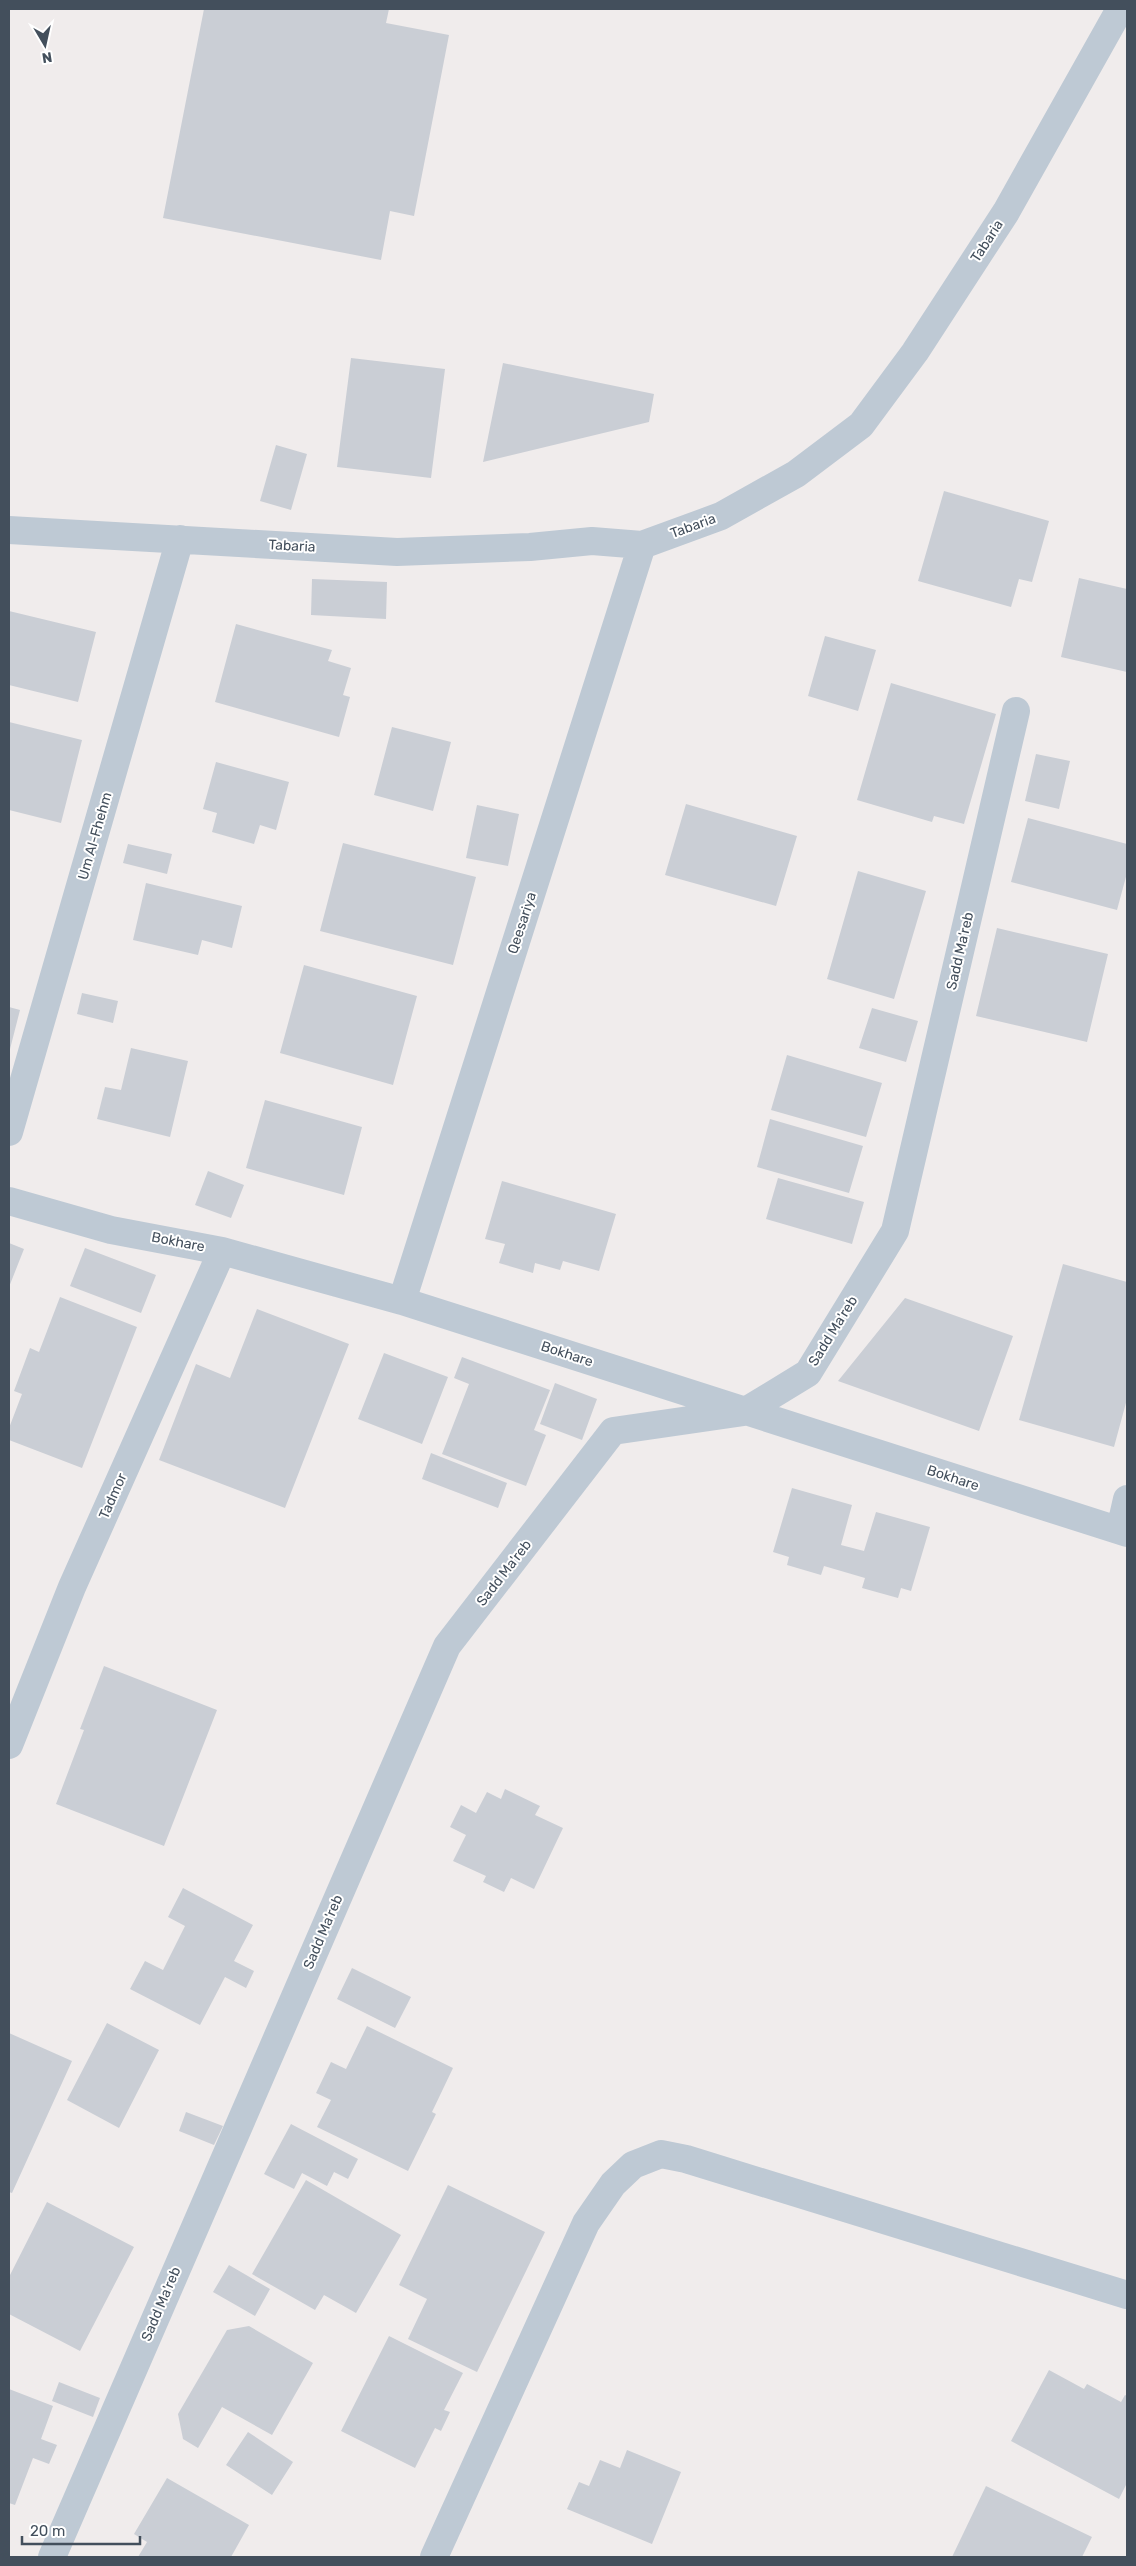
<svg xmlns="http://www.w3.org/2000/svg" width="1136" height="2566" font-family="Rubik,sans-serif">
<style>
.building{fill:#caced5}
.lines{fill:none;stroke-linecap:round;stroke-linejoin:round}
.minor{stroke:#bec9d4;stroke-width:28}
.labels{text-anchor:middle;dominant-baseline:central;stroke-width:4;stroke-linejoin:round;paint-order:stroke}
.street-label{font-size:14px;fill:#434f5c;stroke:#fff}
</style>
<rect width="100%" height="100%" fill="#f0ecec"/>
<path class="building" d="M204 9H389L386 23 449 35 414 216 390 211 381 260 163 218Z
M351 358 445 369 431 478 337 467Z
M503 363 654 394 649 422 483 462Z
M276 445 307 454 291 510 260 501Z
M944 491 1049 521 1032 582 1019 579 1011 607 918 581Z
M1079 578 1127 589V672L1061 657Z
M312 579 387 582 386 619 311 615Z
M9 611 96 632 78 702 9 685Z
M236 624 332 650 328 661 351 668 343 695 350 697 339 737 215 702Z
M825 636 876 650 858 711 808 696Z
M891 683 996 714 964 824 934 816 932 822 857 800Z
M9 722 82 740 61 823 9 810Z
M392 727 451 742 433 811 374 795Z
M1036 754 1070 761 1059 809 1025 801Z
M216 762 289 782 276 830 260 825 254 844 212 832 217 813 203 809Z
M686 804 797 836 776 906 665 875Z
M477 805 519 814 508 866 466 858Z
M1028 818 1127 844V873L1117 910 1011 882Z
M343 843 476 877 453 965 320 931Z
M128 844 172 854 167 874 123 863Z
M858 871 926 891 894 999 827 979Z
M146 883 242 906 232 948 202 940 198 955 133 940Z
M997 928 1108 954 1087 1042 976 1016Z
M304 965 417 996 393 1085 280 1053Z
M82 993 118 1001 113 1023 77 1014Z
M9 1007 20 1010 9 1053Z
M872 1008 918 1021 906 1062 859 1048Z
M131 1048 188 1061 170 1137 97 1119 105 1087 121 1090Z
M787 1055 882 1083 866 1137 771 1110Z
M265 1100 362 1127 344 1195 246 1168Z
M770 1119 863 1146 849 1193 757 1167Z
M208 1171 244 1185 231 1218 195 1205Z
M778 1178 864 1202 852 1244 766 1219Z
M502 1181 616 1214 599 1271 563 1261 560 1270 535 1263 533 1273 499 1263 505 1244 485 1239Z
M9 1243 24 1249 9 1287Z
M85 1248 156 1275 141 1313 70 1286Z
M1063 1264 1127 1282V1399L1114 1447 1019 1420Z
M60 1297 137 1327 82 1468 9 1440V1428L22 1394 14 1391 30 1348 39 1352Z
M905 1298 1013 1336 979 1431 838 1381Z
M257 1309 349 1344 285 1508 159 1460 196 1364 230 1378Z
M384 1353 448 1377 422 1444 358 1419Z
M462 1357 550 1390 534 1430 546 1435 526 1486 442 1454 469 1384 454 1378Z
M555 1383 597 1399 582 1440 540 1424Z
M431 1453 507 1483 498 1508 422 1479Z
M792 1488 852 1505 841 1545 864 1551 876 1512 930 1527 911 1591 901 1588 898 1598 862 1588 865 1578 824 1566 821 1575 787 1565 789 1557 773 1552Z
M104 1666 217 1710 164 1846 56 1804 84 1730 80 1729Z
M505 1789 540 1806 535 1815 563 1828 534 1889 511 1878 504 1892 483 1882 486 1876 453 1861 466 1835 450 1827 461 1805 476 1813 487 1792 501 1799Z
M183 1888 253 1925 234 1961 254 1971 246 1988 225 1977 200 2025 130 1989 145 1961 163 1970 185 1926 168 1917Z
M352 1968 411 1997 395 2028 337 1999Z
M107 2023 159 2050 119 2128 67 2100Z
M367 2026 453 2068 432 2112 436 2114 408 2171 317 2127 331 2100 316 2093 331 2062 346 2069Z
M9 2033 72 2061 12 2193 9 2192Z
M186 2112 223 2126 214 2145 179 2131Z
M291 2124 358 2159 348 2179 334 2172 327 2186 302 2173 294 2189 264 2174Z
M306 2180 401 2235 356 2313 324 2295 315 2310 252 2274Z
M448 2185 545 2232 477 2372 408 2339 427 2299 399 2285Z
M47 2202 134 2247 80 2351 9 2314V2277Z
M229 2265 270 2289 255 2316 213 2292Z
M249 2326 313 2363 272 2435 222 2407 198 2448 183 2439 178 2414 227 2330Z
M389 2336 463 2373 444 2410 450 2412 441 2431 435 2428 415 2468 341 2431Z
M1049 2370 1084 2389 1087 2384 1121 2402 1125 2395 1127 2396V2483L1119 2499 1011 2441Z
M59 2382 100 2398 93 2417 52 2401Z
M9 2389 53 2406 41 2439 57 2445 49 2464 33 2458 15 2505 9 2503Z
M248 2432 293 2462 272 2495 226 2465Z
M627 2450 681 2472 652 2544 567 2509 579 2482 589 2486 600 2460 620 2468Z
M167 2478 249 2525 231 2557H138L147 2542 134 2534Z
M986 2486 1092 2537 1082 2557H952Z"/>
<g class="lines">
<path class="minor" d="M9 530 397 552 530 547 592 541 642 545 721 516 796 474 861 425 915 352 1006 212 1120 9
M9 1132 180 539
M9 1201 111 1230 222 1251 402 1301 1127 1533
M402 1301 642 545
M1120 1530 1127 1499
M9 1745 72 1587 222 1251
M52 2557 447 1646 613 1431 744 1412 808 1373 895 1231 1016 711
M434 2557 586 2223 613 2184 633 2165 661 2154 686 2159 1127 2295"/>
</g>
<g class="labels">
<g class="street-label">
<text transform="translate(987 241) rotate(-57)">Tabaria</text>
<text transform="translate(693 526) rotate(-20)">Tabaria</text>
<text transform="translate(292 546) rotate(3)">Tabaria</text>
<text transform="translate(95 836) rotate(-74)">Um Al-Fhehm</text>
<text transform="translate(522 923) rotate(-72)">Qeesariya</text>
<text transform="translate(960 951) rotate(-77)">Sadd Ma'reb</text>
<text transform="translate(178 1242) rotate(11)">Bokhare</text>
<text transform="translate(833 1331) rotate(-58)">Sadd Ma'reb</text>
<text transform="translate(567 1354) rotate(18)">Bokhare</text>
<text transform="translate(953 1478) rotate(18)">Bokhare</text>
<text transform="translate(113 1496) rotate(-66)">Tadmor</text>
<text transform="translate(504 1573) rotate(-52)">Sadd Ma'reb</text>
<text transform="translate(323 1932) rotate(-67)">Sadd Ma'reb</text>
<text transform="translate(161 2304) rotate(-67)">Sadd Ma'reb</text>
</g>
</g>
<rect width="1136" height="2566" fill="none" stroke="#434f5c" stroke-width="20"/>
<g transform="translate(45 45) rotate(171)" stroke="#ffffff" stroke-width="4" paint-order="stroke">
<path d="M0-4L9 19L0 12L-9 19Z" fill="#434f5c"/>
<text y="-8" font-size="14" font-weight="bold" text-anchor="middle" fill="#434f5c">N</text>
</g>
<path d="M22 2536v8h118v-8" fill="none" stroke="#434f5c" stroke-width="2.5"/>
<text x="30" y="2536" font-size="15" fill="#434f5c" stroke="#ffffff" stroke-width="4" paint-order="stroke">20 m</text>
</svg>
